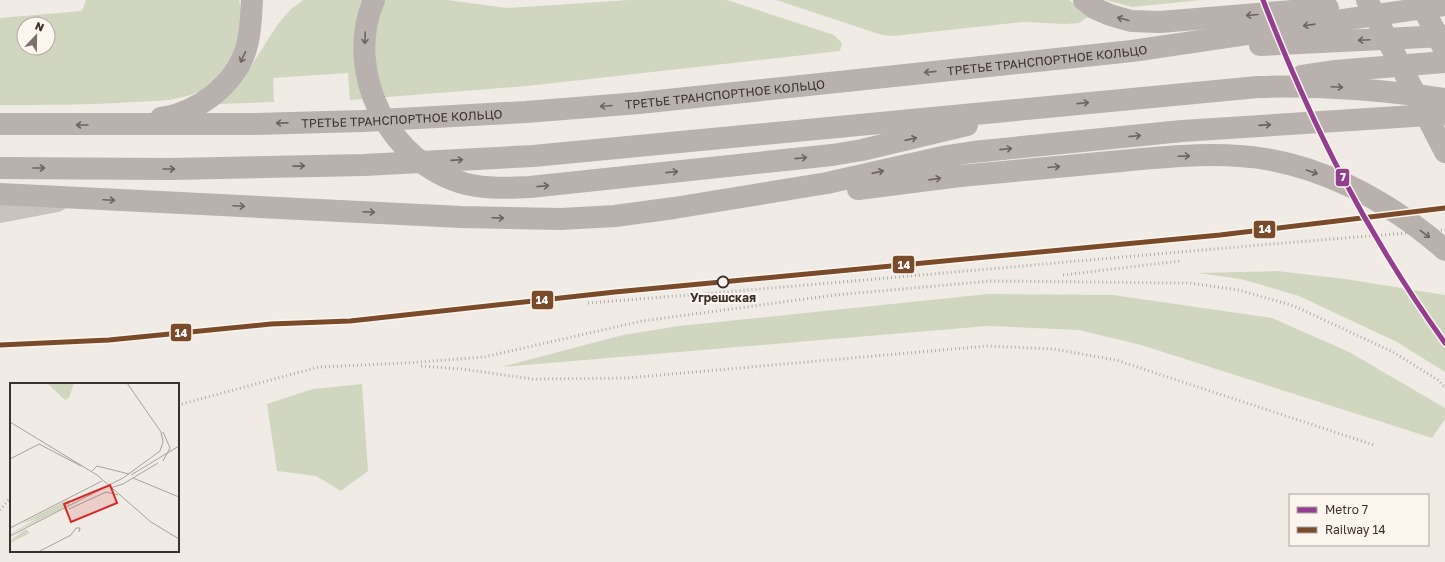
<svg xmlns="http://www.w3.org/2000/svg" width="1445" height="562" font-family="'Golos Text',sans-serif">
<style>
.green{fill:#d1d6bf;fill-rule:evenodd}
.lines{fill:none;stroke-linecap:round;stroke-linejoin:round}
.street{stroke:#c9c3be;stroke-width:18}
.primary{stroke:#b8b1ad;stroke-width:22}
.rail{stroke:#b1aca8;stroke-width:3;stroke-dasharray:1 3;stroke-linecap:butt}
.primary-bridge{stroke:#b8b1ad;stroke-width:22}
.rail-1-casing{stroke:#fbf5ee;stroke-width:8}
.rail-1{stroke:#7a4b2a;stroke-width:5}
.metro-1-casing{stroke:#fbf5ee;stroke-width:8}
.metro-1{stroke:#943e90;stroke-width:5}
.oneway{stroke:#6d645f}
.stop-dot{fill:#fbf5ee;stroke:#3b302b;stroke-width:2}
.labels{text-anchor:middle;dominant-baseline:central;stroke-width:4;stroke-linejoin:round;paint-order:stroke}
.street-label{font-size:12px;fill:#3b302b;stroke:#fbf5ee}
.stop-label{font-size:12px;font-weight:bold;fill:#3b302b;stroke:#fbf5ee}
.inset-road{fill:none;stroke:#a8a09b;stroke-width:1}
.view{fill:#d62828;fill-opacity:0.15;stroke:#d62828;stroke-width:2}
.inset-edge{fill:none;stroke:#3b302b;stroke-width:2}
.line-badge{stroke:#fbf5ee;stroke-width:1.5}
.badge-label{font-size:11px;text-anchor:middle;font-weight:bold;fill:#fff}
</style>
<rect width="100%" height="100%" fill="#f0ebe5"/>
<path class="green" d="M86 0H239C244 17 242 31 236 47 230 64 216 82 200 91 180 101 156 101 134 102 89 105 45 105 0 105V18L82 11ZM24 24H48V48H24Z
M303 0H447L507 8 630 0H727L834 35 842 43 840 51 527 86 350 100 348 73 273 78 274 102 218 104 238 86 278 24 291 9Z
M776 0H1069L1089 16 1079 23 1066 24 1023 22 893 36 882 35Z
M1106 0H1201L1132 7Z
M1277 271 1345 279 1445 295V372L1397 342 1299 296 1241 279 1198 273Z
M988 294 1113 295 1272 318 1349 352 1445 408V419L1432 438 1141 345 1079 330 987 326 501 367 623 335 679 326Z
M362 384 368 471 341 491 316 476 277 471 267 404 313 389Z"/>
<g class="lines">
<path class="street" d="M0 214 58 203"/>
<g class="primary">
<path d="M1084 0 1094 8 1110 15 1131 21 1160 22 1328 8"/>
<path d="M1260 45 1445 36"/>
<path d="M1302 76 1335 71 1445 62"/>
<path d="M161 118C197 113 235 85 246 49 251 33 251 17 252 0"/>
<path id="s1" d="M0 124H252L363 121 526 112 639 103 1132 51 1445 5"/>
<path d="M832 155 862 150 967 125"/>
<path d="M0 168 171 169 364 165 533 156 1258 87C1321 85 1382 90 1445 99"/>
<path d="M858 189 960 176"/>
<path d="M0 194 461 217 561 219 615 216 674 208 827 183 947 156 973 152 1182 131 1445 114"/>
</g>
<path class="rail" d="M1063 275 1181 261
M588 303C874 281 1159 252 1445 230
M421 366 461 369 533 379 627 378 987 346 1053 349 1116 360 1374 445
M178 405 319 367 406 363 484 357 642 321 835 295 991 281 1189 283 1239 290 1294 306 1393 352 1438 380 1445 387
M0 510 11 497"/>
<path class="primary-bridge" d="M374 0C343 73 390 164 466 184 487 189 508 188 530 187L832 155
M1367 0 1445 152
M1419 0 1445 51
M960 176C1010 171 1060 167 1110 162 1153 158 1197 153 1240 156 1316 161 1388 200 1445 250"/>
<defs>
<path id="rail-1" d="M0 345 109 340 271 324 350 321 615 292 1220 235 1445 208"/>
</defs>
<use href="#rail-1" class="rail-1-casing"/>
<use href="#rail-1" class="rail-1"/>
<defs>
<path id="metro-1" d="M1263 0C1312 126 1366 233 1445 343"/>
</defs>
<use href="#metro-1" class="metro-1-casing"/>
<use href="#metro-1" class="metro-1"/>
</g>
<defs><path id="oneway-shaft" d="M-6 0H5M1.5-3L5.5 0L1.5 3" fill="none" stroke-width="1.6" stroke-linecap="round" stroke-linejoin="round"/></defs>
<g class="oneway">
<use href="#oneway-shaft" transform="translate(1252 15) rotate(175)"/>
<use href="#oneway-shaft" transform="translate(1123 19) rotate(-165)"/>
<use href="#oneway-shaft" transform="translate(1309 25) rotate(172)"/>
<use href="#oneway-shaft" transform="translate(365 38) rotate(93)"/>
<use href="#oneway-shaft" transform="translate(1364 40) rotate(177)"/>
<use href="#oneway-shaft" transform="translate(243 57) rotate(115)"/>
<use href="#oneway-shaft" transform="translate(930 72) rotate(174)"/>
<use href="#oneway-shaft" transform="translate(1337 87) rotate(3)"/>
<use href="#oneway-shaft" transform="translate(1083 103) rotate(-6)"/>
<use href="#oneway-shaft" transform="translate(606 106) rotate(175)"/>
<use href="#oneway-shaft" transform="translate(282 123) rotate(179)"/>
<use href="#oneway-shaft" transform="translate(82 125) rotate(-180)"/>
<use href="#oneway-shaft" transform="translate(1265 125) rotate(-4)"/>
<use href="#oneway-shaft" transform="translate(1135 136) rotate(-6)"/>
<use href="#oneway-shaft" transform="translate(911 139) rotate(-13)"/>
<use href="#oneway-shaft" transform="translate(1006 149) rotate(-6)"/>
<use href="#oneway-shaft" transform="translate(1184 156) rotate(-2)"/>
<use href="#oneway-shaft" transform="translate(801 158) rotate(-6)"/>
<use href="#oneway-shaft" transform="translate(457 160) rotate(-4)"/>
<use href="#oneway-shaft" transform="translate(299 166) rotate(-1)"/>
<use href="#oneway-shaft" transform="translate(1054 167) rotate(-5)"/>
<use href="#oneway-shaft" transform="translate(39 168)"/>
<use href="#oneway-shaft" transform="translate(169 169)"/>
<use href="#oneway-shaft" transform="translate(672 172) rotate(-6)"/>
<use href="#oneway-shaft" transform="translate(878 172) rotate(-13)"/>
<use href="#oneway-shaft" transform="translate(1312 172) rotate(19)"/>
<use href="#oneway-shaft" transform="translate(935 179) rotate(-8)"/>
<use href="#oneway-shaft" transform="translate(543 186) rotate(-6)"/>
<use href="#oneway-shaft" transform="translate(109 200) rotate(3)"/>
<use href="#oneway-shaft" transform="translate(239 206) rotate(3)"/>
<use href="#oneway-shaft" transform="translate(369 212) rotate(3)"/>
<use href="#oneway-shaft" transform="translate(498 218) rotate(2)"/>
<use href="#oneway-shaft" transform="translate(1425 234) rotate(37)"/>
</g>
<circle class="stop-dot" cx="723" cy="282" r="5.5"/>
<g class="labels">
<g class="street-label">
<text stroke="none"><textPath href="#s1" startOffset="1050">ТРЕТЬЕ ТРАНСПОРТНОЕ КОЛЬЦО</textPath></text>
<text stroke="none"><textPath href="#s1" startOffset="726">ТРЕТЬЕ ТРАНСПОРТНОЕ КОЛЬЦО</textPath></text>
<text stroke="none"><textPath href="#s1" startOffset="402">ТРЕТЬЕ ТРАНСПОРТНОЕ КОЛЬЦО</textPath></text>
</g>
<g class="stop-label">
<text x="723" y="297">Угрешская</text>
</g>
</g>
<g transform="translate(10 383)">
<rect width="169" height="169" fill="#f0ebe5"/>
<path d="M37 0H64L59 15 55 17ZM59 116 60 122 0 151 26 136 10 141ZM16 146 20 150 0 160V158Z" fill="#d1d6bf"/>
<path class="inset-road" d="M0 39 87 92 141 139 169 156M0 76 29 61 71 83M153 78 160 65 153 49M82 88 87 83 119 91M121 92 169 63M123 95 169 114M100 105 113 101 148 80M59 126 96 109 108 112M0 145 92 98M0 153 113 95 150 68 153 59 151 49 117 0M28 169 61 152 66 145H70L69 149"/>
<path class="view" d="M100 102 107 120 61 139 54 121Z"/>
<rect width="169" height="169" class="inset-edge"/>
</g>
<g class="line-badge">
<rect x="1335" y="168" width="15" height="19" rx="4" fill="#943e90"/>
<rect x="1253" y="220" width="23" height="19" rx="4" fill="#7a4b2a"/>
<rect x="892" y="255" width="23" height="19" rx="4" fill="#7a4b2a"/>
<rect x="531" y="290" width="23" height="20" rx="4" fill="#7a4b2a"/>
<rect x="170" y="323" width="22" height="19" rx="4" fill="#7a4b2a"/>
</g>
<g class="badge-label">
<text x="1343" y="181">7</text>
<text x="1265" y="233">14</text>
<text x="904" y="269">14</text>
<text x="542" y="304">14</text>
<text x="181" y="337">14</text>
</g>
<rect x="1289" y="494" width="140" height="52" fill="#fbf5ee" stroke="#aea6a0"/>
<rect x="1297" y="507" width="20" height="6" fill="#943e90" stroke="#aea6a0"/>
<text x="1325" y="514" font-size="12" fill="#3b302b">Metro 7</text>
<rect x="1297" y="527" width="20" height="6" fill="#7a4b2a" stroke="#aea6a0"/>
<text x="1325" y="534" font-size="12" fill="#3b302b">Railway 14</text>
<g transform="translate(36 36) rotate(22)"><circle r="19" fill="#fbf5ee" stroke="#aea6a0"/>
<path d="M0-3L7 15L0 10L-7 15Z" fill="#7a716c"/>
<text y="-6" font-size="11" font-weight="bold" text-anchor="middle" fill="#3b302b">N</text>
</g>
</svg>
